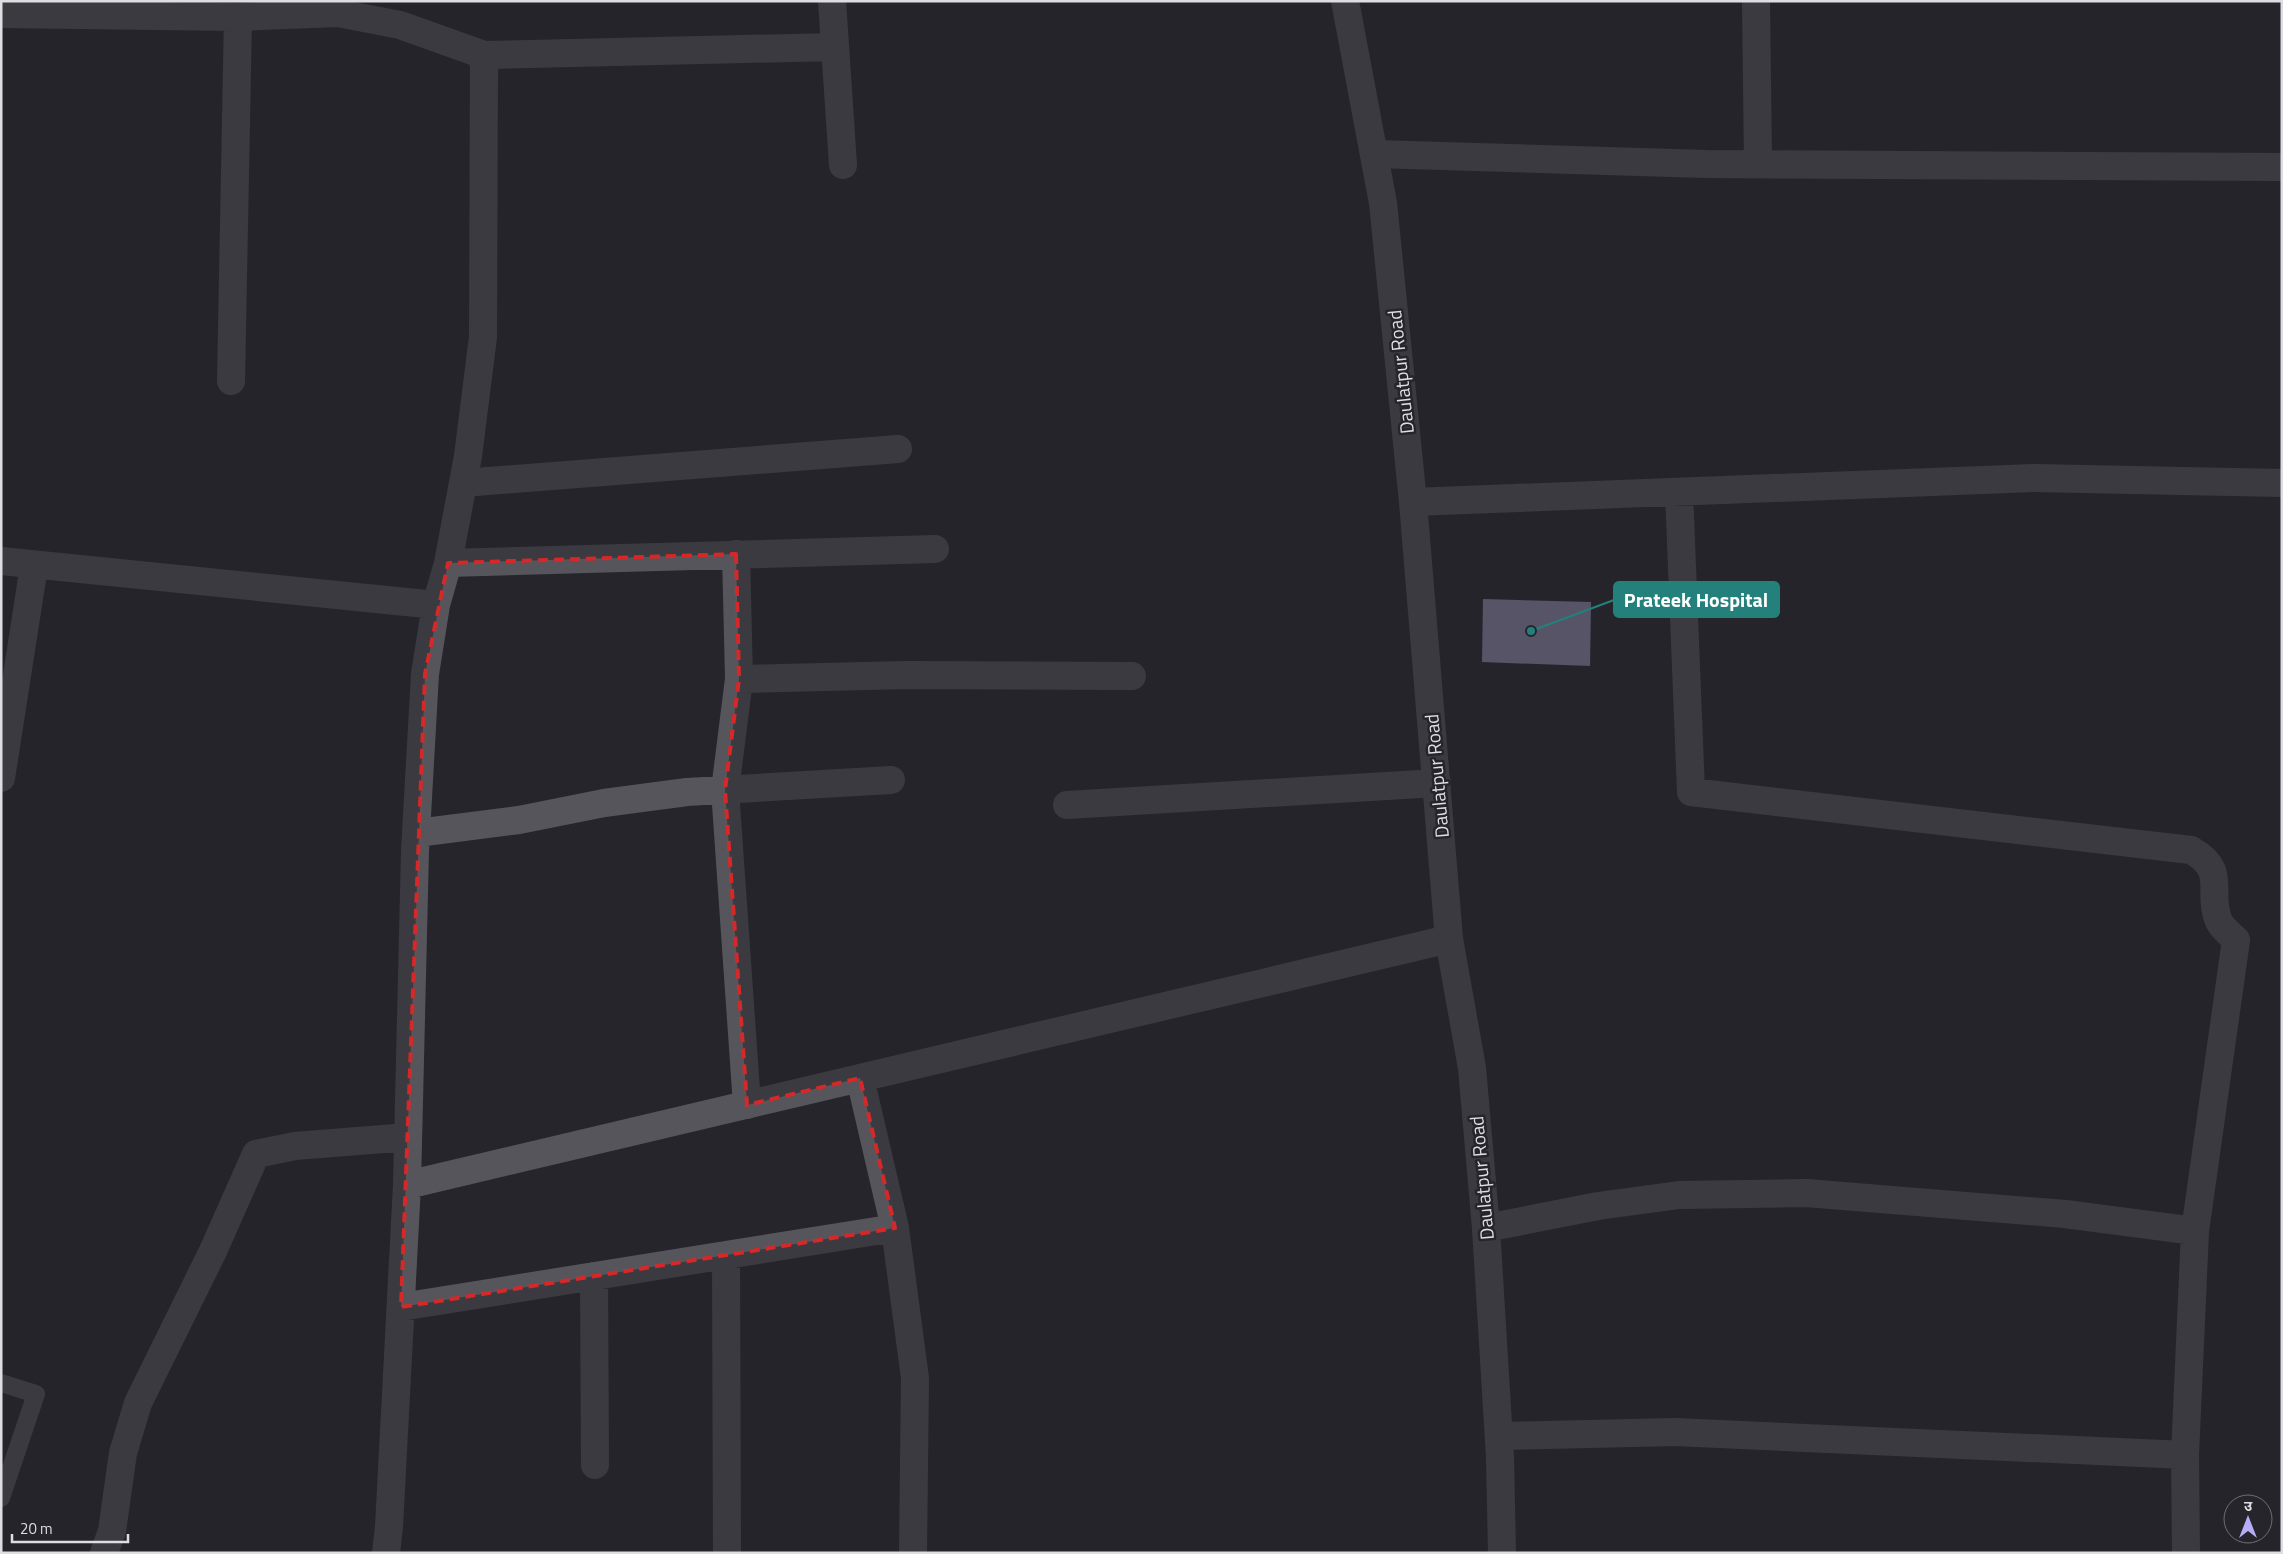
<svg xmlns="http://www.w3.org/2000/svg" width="2283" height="1554" font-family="'Titillium Web','Noto Sans Devanagari',sans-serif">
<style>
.building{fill:#928eb2}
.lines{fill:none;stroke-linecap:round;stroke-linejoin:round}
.service{stroke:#56555c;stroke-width:18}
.minor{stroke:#56555c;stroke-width:28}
.tertiary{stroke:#56555c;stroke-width:28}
.marked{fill:none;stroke:#d62828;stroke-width:4;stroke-dasharray:10 6;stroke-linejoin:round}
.labels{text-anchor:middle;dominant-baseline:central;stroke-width:5;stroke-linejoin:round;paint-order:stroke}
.street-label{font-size:19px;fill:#dedde2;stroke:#26252b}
.leader{fill:none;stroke:#24807a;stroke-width:2}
.callout-dot{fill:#24807a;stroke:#26252b;stroke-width:2}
.callout{fill:#24807a;stroke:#24807a;stroke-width:2}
.callout-label{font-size:20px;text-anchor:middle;font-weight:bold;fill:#fff}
</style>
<rect width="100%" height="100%" fill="#26252b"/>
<path class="building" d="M1483 599 1591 602 1590 666 1482 662Z"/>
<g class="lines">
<path class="service" d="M1 1383 36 1394 1 1498"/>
<path class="minor" d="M832 1 843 165
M1756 1 1758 164
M1 14 238 17 338 13 400 25 484 55 834 47
M1375 154 1706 164 2282 167
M231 381 238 17
M463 483 898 449
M1679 492 1691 792 2191 850C2228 871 2207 889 2218 919 2220 926 2230 934 2236 940L2195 1231 2185 1455 2186 1553
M1413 502 2034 478 2282 483
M736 554 739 679 725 790 747 1105
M1 561 436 605
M448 563 935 549
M739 679 907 675 1132 676
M1 778 34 566
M1067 805 1437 783
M417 833 519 820 604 803 687 792 891 780
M860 1078 895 1228 915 1378 913 1553
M407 1185 1449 939
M1486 1228 1598 1206 1679 1195 1806 1193 2065 1214 2195 1231
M726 1255 727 1553
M594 1276 595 1465
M401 1307 895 1228
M1499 1436 1675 1432 2185 1455
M104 1553 112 1531 123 1453 138 1403 213 1251 256 1154 295 1146 408 1137
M386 1553 389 1527 407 1185 415 851 425 674 436 605 448 563 468 456 483 337 484 55"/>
<path class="tertiary" d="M1345 1 1383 203 1413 502 1449 939 1472 1068 1486 1228 1500 1457 1502 1553"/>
</g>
<path d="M0 0H2283V1554H0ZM736 554 739 679 725 790 747 1105 860 1078 895 1228 401 1307 425 674 448 563Z" fill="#26252b" fill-opacity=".55" fill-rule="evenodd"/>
<path class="marked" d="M736 554 739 679 725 790 747 1105 860 1078 895 1228 401 1307 425 674 448 563Z"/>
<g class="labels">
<g class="street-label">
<text transform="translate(1400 372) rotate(-96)">Daulatpur Road</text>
<text transform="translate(1436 776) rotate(-95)">Daulatpur Road</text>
<text transform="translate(1481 1178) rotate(-95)">Daulatpur Road</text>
</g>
</g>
<path class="leader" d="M1531 631L1614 600"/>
<circle class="callout-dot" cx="1531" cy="631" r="5"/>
<rect class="callout" x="1614" y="582" width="165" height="35" rx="5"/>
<g class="callout-label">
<text x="1696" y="607">Prateek Hospital</text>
</g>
<rect width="2283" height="1554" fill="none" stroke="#dedde2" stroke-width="5"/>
<g transform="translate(2248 1519)"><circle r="24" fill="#26252b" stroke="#706f74"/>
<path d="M0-4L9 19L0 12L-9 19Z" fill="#b6acf8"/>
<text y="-8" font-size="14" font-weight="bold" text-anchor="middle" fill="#dedde2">उ</text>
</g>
<path d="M12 1534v8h116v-8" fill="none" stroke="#dedde2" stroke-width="2.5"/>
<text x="20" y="1534" font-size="15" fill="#dedde2" stroke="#26252b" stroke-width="4" paint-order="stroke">20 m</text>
</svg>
